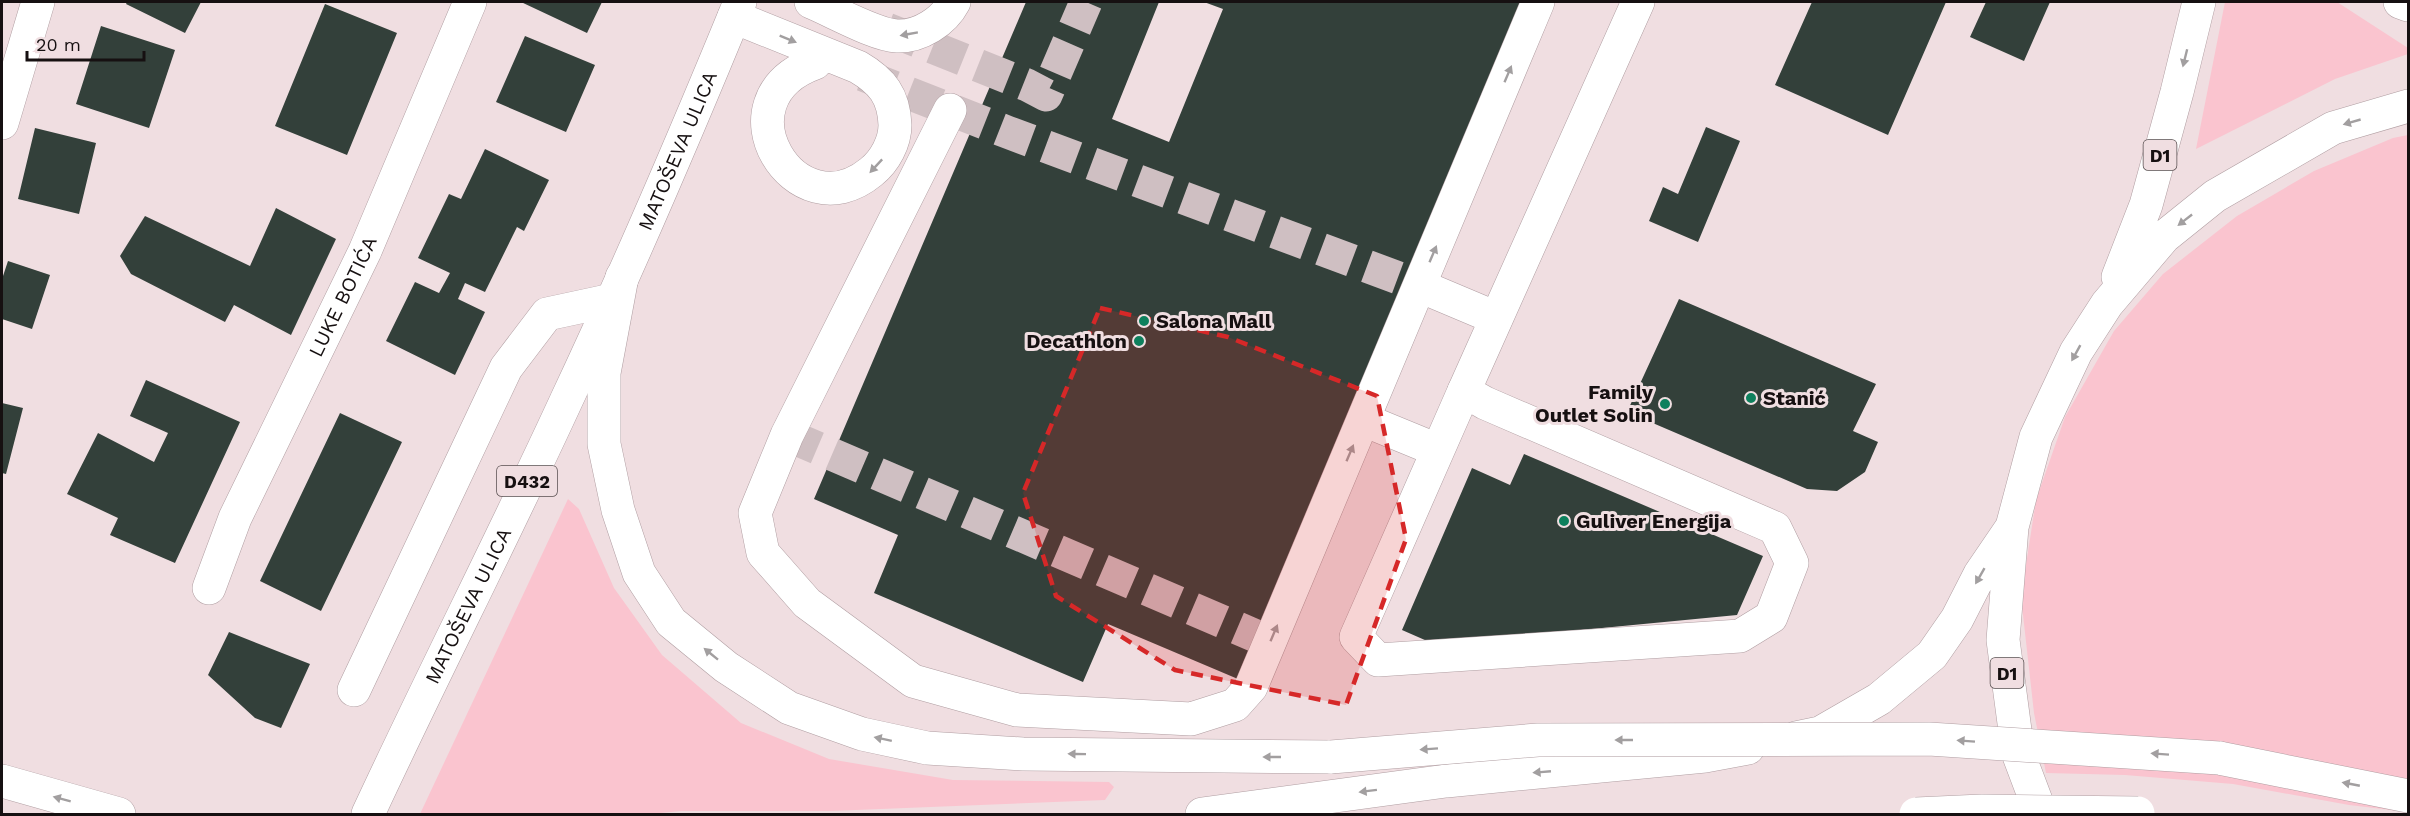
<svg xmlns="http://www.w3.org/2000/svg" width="2410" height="816" font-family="'Work Sans',sans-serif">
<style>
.green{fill:#fac4cf}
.building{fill:#33403a}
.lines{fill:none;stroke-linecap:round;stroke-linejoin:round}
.minor-tunnel{stroke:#cfbfc2;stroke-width:33;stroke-dasharray:33 16;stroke-linecap:butt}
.minor-casing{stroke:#b09ea2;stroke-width:34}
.major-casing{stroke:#b09ea2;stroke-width:34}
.highway-casing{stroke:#b09ea2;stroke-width:34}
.minor{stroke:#fff;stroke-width:33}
.major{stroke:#fff;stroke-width:33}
.highway{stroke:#fff;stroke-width:33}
.highway-bridge-casing{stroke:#b09ea2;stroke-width:34;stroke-linecap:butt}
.highway-bridge{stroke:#fff;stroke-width:33}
.oneway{fill:#a29fa0}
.marked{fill:#d62828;fill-opacity:0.2;stroke:#d62828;stroke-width:4.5;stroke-dasharray:12 8;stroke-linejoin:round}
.poi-dot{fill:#0e805d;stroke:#f0dee1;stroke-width:2}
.labels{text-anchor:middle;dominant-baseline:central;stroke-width:6;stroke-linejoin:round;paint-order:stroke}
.shield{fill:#f0dee1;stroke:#574e4f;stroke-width:1.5}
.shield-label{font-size:18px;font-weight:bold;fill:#161011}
.street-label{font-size:20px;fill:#161011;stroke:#f0dee1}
.poi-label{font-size:20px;font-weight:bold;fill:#161011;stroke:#f0dee1;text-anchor:start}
</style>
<rect width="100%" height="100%" fill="#f0dee1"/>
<path class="green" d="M2225 2H2337L2408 48V54L2335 79 2196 149Z
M2408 135V812L2349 805 2233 784 2125 775 2046 773 2034 713 2021 597 2036 500 2065 417 2114 331 2163 274 2237 216 2314 171 2393 138Z
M568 499 579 509 614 588 662 655 741 723 829 759 953 780 1109 782 1114 787 1105 800 831 811H681L650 814H420Z"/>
<path class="building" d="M127 2H201L185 33 126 4Z
M521 2H602L587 33Z
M1026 2H1159L1112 119 1169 142 1223 9 1204 2H1534L1245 682 1108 624 1083 682 874 593 898 535 814 499Z
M1812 2H1946L1888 135 1775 85Z
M1986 2H2050L2024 61 1970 37Z
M325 4 397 33 347 155 275 126Z
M101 26 175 50 149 128 76 104Z
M525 36 595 65 566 132 496 102Z
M1706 127 1740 141 1698 242 1649 221 1663 187 1678 194Z
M35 128 96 143 79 214 18 199Z
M485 149 549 180 524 231 517 227 485 292 465 283 458 299 485 312 455 375 386 341 415 282 439 293 450 273 418 258 449 194 461 199Z
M276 208 336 239 291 335 234 305 225 322 131 274 120 256 145 216 250 266Z
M8 261 50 275 32 329 2 319V279Z
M1679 299 1876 384 1853 431 1878 442 1865 472 1837 491 1807 489 1627 412Z
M146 380 240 422 175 563 110 535 118 518 67 494 98 433 154 462 168 433 130 416Z
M2 403 23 408 6 474 2 473Z
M340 413 402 442 321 611 260 581Z
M1524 454 1763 556 1737 615 1434 644 1402 630 1472 468 1510 485Z
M229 632 310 664 281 728 255 718 208 675Z"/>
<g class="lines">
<path class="minor-tunnel" d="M887 29 1027 85 1046 95 1086 2
M863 75 1007 132 1420 286
M787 435 1270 642"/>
<defs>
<g id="minor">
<path d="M811 2C833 11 875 35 897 36 920 37 944 21 954 2"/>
<path d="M734 17 858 67C882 81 894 96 895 125 895 142 885 161 871 172 796 234 713 100 815 63"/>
<path d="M950 110 787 435 755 513 763 553 807 603 913 681 1017 710 1191 719 1235 705 1251 687 1538 2"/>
<path d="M2 123 38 2"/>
<path d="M1420 286 1496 318"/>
<path d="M1464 391 1485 403 1775 528 1792 563 1771 617 1740 636 1378 660 1356 637Z"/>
<path d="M1464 391 1638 2"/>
<path d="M1364 420 1437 450"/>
<path id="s1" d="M209 588 235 518 365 251 470 2"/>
<path d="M354 690 506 368 547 314 612 300"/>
</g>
<g id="major">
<path id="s2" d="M368 814C432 676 502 540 566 401 628 269 685 136 740 2"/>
</g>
<path id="highway" d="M2400 2 2408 5
M622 277 604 373V444L618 510 639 573 671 622 726 667 789 708 862 734 927 748 1023 754 1331 757
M2118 277 2146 205 2177 92 2199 2
M1796 738 1820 733 1879 699 1932 655 1957 619 1980 574 2012 527
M2219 758 2408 796
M2 781 119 814
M1202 814 1446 781 1705 756 1748 748
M2041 814 2018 753 2003 640 2012 527 2036 437 2076 352 2107 304 2164 237 2215 196 2333 128 2408 106"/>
</defs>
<use href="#minor" class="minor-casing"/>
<use href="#major" class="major-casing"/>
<use href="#highway" class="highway-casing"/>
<use href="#minor" class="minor"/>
<use href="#major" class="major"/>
<use href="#highway" class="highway"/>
<defs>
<path id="highway-bridge" d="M1331 757 1538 740 1929 739 2219 758
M1916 814 1982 811 2138 813"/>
</defs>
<use href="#highway-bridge" class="highway-bridge-casing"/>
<use href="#highway-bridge" class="highway-bridge"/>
</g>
<defs><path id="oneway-solid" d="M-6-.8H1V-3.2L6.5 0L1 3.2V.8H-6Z" transform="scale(1.5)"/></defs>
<g class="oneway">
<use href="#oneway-solid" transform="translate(909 34) rotate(170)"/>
<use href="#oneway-solid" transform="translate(788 39) rotate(22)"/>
<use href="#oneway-solid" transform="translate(2185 58) rotate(104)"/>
<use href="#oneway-solid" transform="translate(1508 74) rotate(-67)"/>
<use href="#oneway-solid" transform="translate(2352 122) rotate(164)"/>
<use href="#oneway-solid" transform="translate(876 166) rotate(133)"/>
<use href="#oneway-solid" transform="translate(2185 220) rotate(142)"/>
<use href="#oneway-solid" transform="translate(1433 254) rotate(-67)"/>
<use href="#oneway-solid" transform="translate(2076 353) rotate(119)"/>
<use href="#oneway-solid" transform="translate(1350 453) rotate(-67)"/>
<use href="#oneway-solid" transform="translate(1980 576) rotate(120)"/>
<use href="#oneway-solid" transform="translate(1274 633) rotate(-67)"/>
<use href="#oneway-solid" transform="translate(711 654) rotate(-141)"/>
<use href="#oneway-solid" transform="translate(883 739) rotate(-168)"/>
<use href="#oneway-solid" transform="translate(1624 740) rotate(180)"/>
<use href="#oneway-solid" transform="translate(1966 741) rotate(-176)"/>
<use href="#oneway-solid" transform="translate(1429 749) rotate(176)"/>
<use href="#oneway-solid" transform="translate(1077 754) rotate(-179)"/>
<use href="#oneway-solid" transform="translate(2160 754) rotate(-176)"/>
<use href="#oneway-solid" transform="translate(1272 757) rotate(-180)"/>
<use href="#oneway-solid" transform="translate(1542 772) rotate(175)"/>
<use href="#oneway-solid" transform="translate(2351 784) rotate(-169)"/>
<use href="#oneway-solid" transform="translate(1368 791) rotate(173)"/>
<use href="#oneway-solid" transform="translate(62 799) rotate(-165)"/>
</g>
<path class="marked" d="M1100 308 1228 337 1377 396 1406 539 1346 705 1175 670 1056 596 1023 493Z"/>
<g class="poi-dot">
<circle cx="1144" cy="321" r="6"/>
<circle cx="1139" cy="341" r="6"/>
<circle cx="1751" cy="398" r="6"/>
<circle cx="1665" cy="404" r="6"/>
<circle cx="1564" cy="521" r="6"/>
</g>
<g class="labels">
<g class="shield">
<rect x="2143.5" y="140" width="33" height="30" rx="4.5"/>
<rect x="497" y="466" width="60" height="30" rx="4.5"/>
<rect x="1990.5" y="658" width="33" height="30" rx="4.5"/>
</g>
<g class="shield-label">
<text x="2160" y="155">D1</text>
<text x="527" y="481">D432</text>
<text x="2007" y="673">D1</text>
</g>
<g class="street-label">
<text stroke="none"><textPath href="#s2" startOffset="732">MATOŠEVA ULICA</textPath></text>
<text stroke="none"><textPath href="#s1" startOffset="321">LUKE BOTIĆA</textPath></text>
<text stroke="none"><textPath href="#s2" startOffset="231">MATOŠEVA ULICA</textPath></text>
</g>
<g class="poi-label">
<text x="1156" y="321">Salona Mall</text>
<text x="1127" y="341" text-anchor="end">Decathlon</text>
<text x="1653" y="392" text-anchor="end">Family<tspan x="1653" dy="23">Outlet Solin</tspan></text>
<text x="1763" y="398">Stanić</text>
<text x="1576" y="521">Guliver Energija</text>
</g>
</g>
<rect width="2410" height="816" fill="none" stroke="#161011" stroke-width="6"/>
<path d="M27 51v9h117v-9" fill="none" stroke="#161011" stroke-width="3"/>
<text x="36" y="51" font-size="18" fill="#161011" stroke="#f0dee1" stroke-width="4.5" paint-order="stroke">20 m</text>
</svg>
